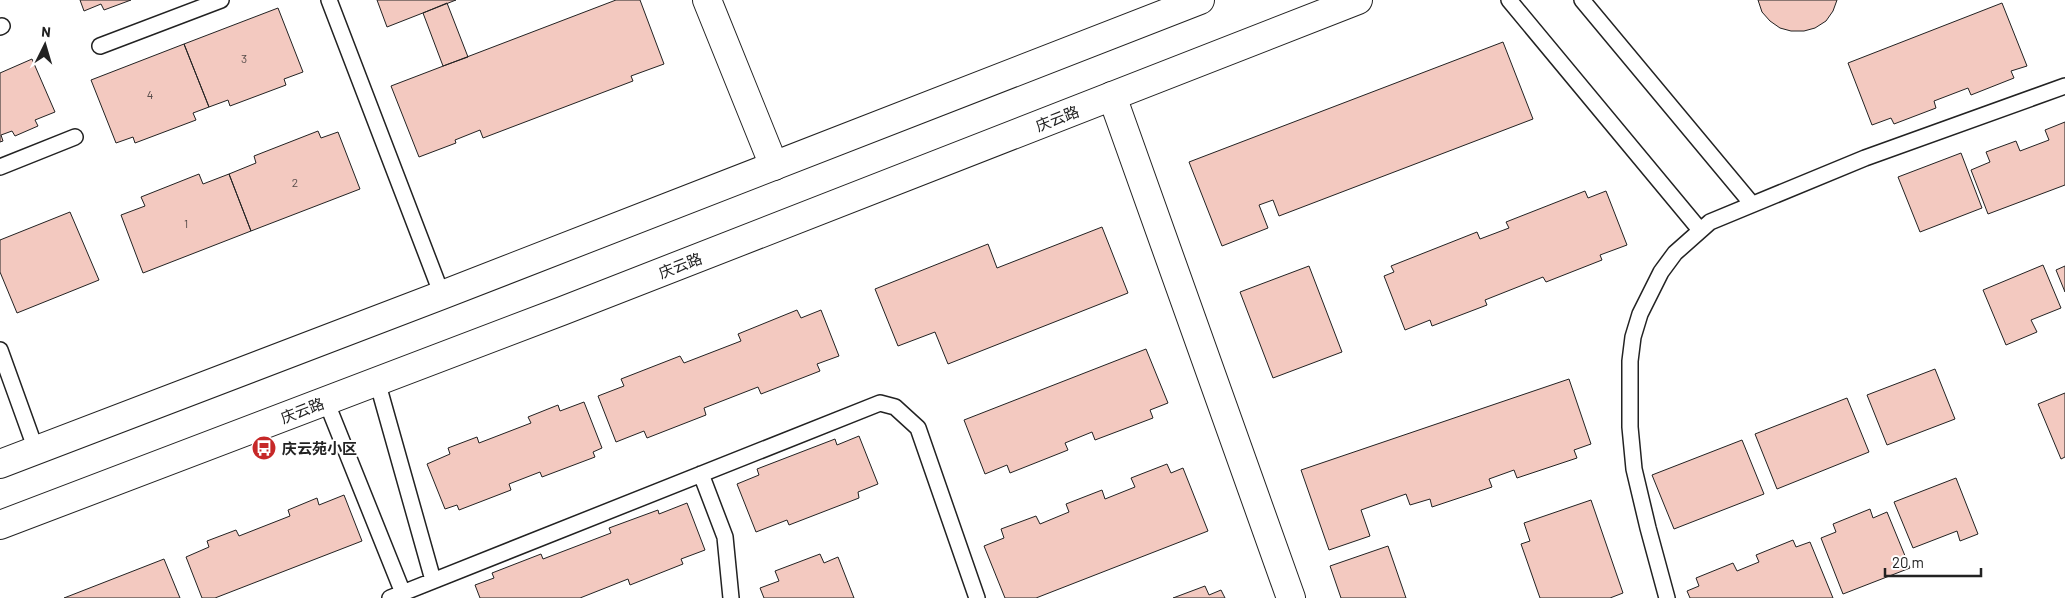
<svg xmlns="http://www.w3.org/2000/svg" width="2065" height="598" font-family="Barlow,'Noto Sans SC',sans-serif">
<style>
.building{fill:#f3c9c0;stroke:#222}
.lines{fill:none;stroke-linecap:round;stroke-linejoin:round}
.lane-casing{stroke:#222;stroke-width:18}
.street-casing{stroke:#222;stroke-width:30}
.secondary-casing{stroke:#222;stroke-width:30}
.lane{stroke:#fff;stroke-width:15}
.street{stroke:#fff;stroke-width:28}
.secondary{stroke:#fff;stroke-width:28}
.labels{text-anchor:middle;dominant-baseline:central;stroke-width:4;stroke-linejoin:round;paint-order:stroke}
.number-label{font-size:12px;fill:#564c4a}
.street-label{font-size:15px;fill:#222;stroke:#fff}
.poi-label{font-size:15px;font-weight:bold;fill:#222;stroke:#fff;text-anchor:start}
</style>
<rect width="100%" height="100%" fill="#fff"/>
<path class="building" d="M80 0H131L104 10 101 4 84 11Z
M377 0H456L387 27Z
M616 0H640L664 64 631 76 633 81 483 138 480 130 455 140 456 143 419 157 391 86Z
M1758 0H1837L1833 11 1826 21 1815 28 1804 31H1791L1780 28 1770 21 1762 12Z
M447 3 468 57 443 66 423 13Z
M2002 3 2027 66 2011 71 2014 78 1971 95 1968 88 1934 101 1936 108 1894 124 1891 118 1872 125 1848 63Z
M278 8 303 72 284 79 286 85 230 106 228 100 209 107 184 44Z
M1503 42 1533 119 1279 216 1273 200 1259 205 1268 228 1222 246 1189 162Z
M184 44 209 107 193 113 196 120 135 143 133 137 116 143 91 80Z
M32 59 55 112 35 120 38 126 15 136 12 131 1 135 3 141 0 142V73Z
M2065 122V185L1988 214 1971 170 1990 162 1986 152 2016 141 2020 151 2049 140 2045 130Z
M318 131 321 138 338 132 360 189 251 231 229 174 256 163 254 156Z
M1961 153 1982 208 1920 232 1898 177Z
M199 174 203 184 229 174 251 231 143 273 121 215 145 206 141 197Z
M1585 191 1588 198 1606 191 1627 245 1600 255 1602 260 1546 282 1543 277 1485 300 1487 305 1432 326 1430 320 1405 330 1384 276 1394 272 1391 266 1477 232 1480 239 1509 228 1506 222Z
M70 212 99 280 17 313 0 272V240Z
M1102 227 1128 293 948 364 935 332 898 346 875 289 988 244 997 268Z
M2043 265 2061 308 2031 320 2037 332 2006 345 1983 290Z
M1309 266 1342 352 1273 378 1240 292Z
M2065 266V292L2056 270Z
M797 310 801 318 821 310 839 356 817 364 820 371 761 394 758 387 704 408 706 415 647 438 644 431 616 442 598 396 624 386 621 379 680 356 684 363 741 341 738 334Z
M1146 349 1168 403 1150 410 1153 418 1095 440 1092 432 1065 443 1068 450 1010 473 1007 465 985 474 964 420Z
M1935 369 1955 419 1887 445 1867 395Z
M1569 379 1591 444 1574 450 1577 458 1517 478 1514 470 1489 479 1492 487 1432 507 1430 499 1410 505 1406 494 1361 510 1370 536 1329 550 1301 470Z
M2065 393V457L2061 459 2038 404Z
M1847 398 1869 452 1777 489 1755 434Z
M584 402 602 448 593 452 595 457 542 477 540 472 509 484 511 490 459 510 457 505 445 509 427 464 450 454 448 448 477 437 479 443 531 423 528 417 558 405 560 411Z
M859 436 878 484 858 492 859 498 789 525 787 520 756 532 737 484 759 475 757 469 835 439 837 445Z
M1742 440 1764 494 1674 529 1652 475Z
M1167 464 1171 473 1183 468 1208 531 1036 598H1005L984 546 1004 538 1001 529 1036 516 1040 524 1069 512 1066 504 1102 490 1105 499 1135 487 1131 478Z
M1956 478 1978 534 1960 541 1957 531 1913 548 1894 502Z
M344 495 362 541 215 598H202L186 557 209 547 207 541 236 530 239 536 290 516 288 510 317 498 319 505Z
M1591 500 1623 593 1610 598H1540L1521 544 1530 541 1524 523Z
M687 503 705 550 681 559 683 564 630 585 628 579 580 598H480L475 585 494 578 492 573 541 554 543 559 611 533 609 528 658 510 659 514Z
M1870 509 1873 518 1887 512 1910 568 1843 594 1821 538 1836 532 1833 524Z
M1793 540 1796 547 1810 542 1833 598H1690L1687 591 1699 586 1696 578 1733 563 1737 571 1759 562 1756 555Z
M1388 546 1406 598H1341L1330 566Z
M820 554 824 563 838 557 854 598H764L760 588 779 581 775 571Z
M164 559 180 598H64Z
M1205 586 1209 595 1221 590 1225 598H1173Z"/>
<g class="lines">
<defs>
<path id="lane" d="M329 0 442 295
M1509 0 1700 230
M1582 0 1752 204
M0 27 2 26
M100 46 221 0
M0 167 75 137
M0 350 36 450
M377 381 433 580
M326 401 403 593
M701 474 725 537 731 598
M390 598 880 403 895 407 918 428 977 598
M1667 598 1648 528 1634 469 1630 427V361L1633 337 1640 314 1661 272 1675 253 1710 222 1865 158 2065 86"/>
<path id="street" d="M707 0 774 166
M1112 96 1291 598"/>
<path id="secondary" d="M0 464 442 295 1200 0
M0 525 562 311 1358 0"/>
</defs>
<use href="#lane" class="lane-casing"/>
<use href="#street" class="street-casing"/>
<use href="#secondary" class="secondary-casing"/>
<use href="#lane" class="lane"/>
<use href="#street" class="street"/>
<use href="#secondary" class="secondary"/>
</g>
<defs>
<symbol id="bus-disc" viewBox="-11 -11 22 22"><circle r="9.5" fill="#c62828" stroke="#fff"/><path d="M-5-6H5V4H4V6H2V4H-2V6H-4V4H-5ZM-3.5-4V0h7V-4ZM-3.5 1.2v1.5H-2V1.2ZM2 1.2v1.5H3.5V1.2Z" fill="#fff"/></symbol>
</defs>
<g fill-rule="evenodd">
<use href="#bus-disc" x="250" y="434" width="28" height="28"/>
</g>
<g class="labels">
<g class="number-label">
<text x="244" y="58">3</text>
<text x="150" y="94">4</text>
<text x="295" y="182">2</text>
<text x="186" y="223">1</text>
</g>
<g class="street-label">
<text transform="translate(1057 118) rotate(-21)">庆云路</text>
<text transform="translate(680 265) rotate(-21)">庆云路</text>
<text transform="translate(302 410) rotate(-21)">庆云路</text>
</g>
<g class="poi-label">
<text x="282" y="448">庆云苑小区</text>
</g>
</g>
<g transform="translate(45 45) rotate(5)" stroke="#ffffff" stroke-width="4" paint-order="stroke">
<path d="M0-4L9 19L0 12L-9 19Z" fill="#222222"/>
<text y="-8" font-size="14" font-weight="bold" text-anchor="middle" fill="#222222">N</text>
</g>
<path d="M1885 568v8h96v-8" fill="none" stroke="#222222" stroke-width="2.5"/>
<text x="1892" y="568" font-size="15" fill="#222222" stroke="#ffffff" stroke-width="4" paint-order="stroke">20 m</text>
</svg>
